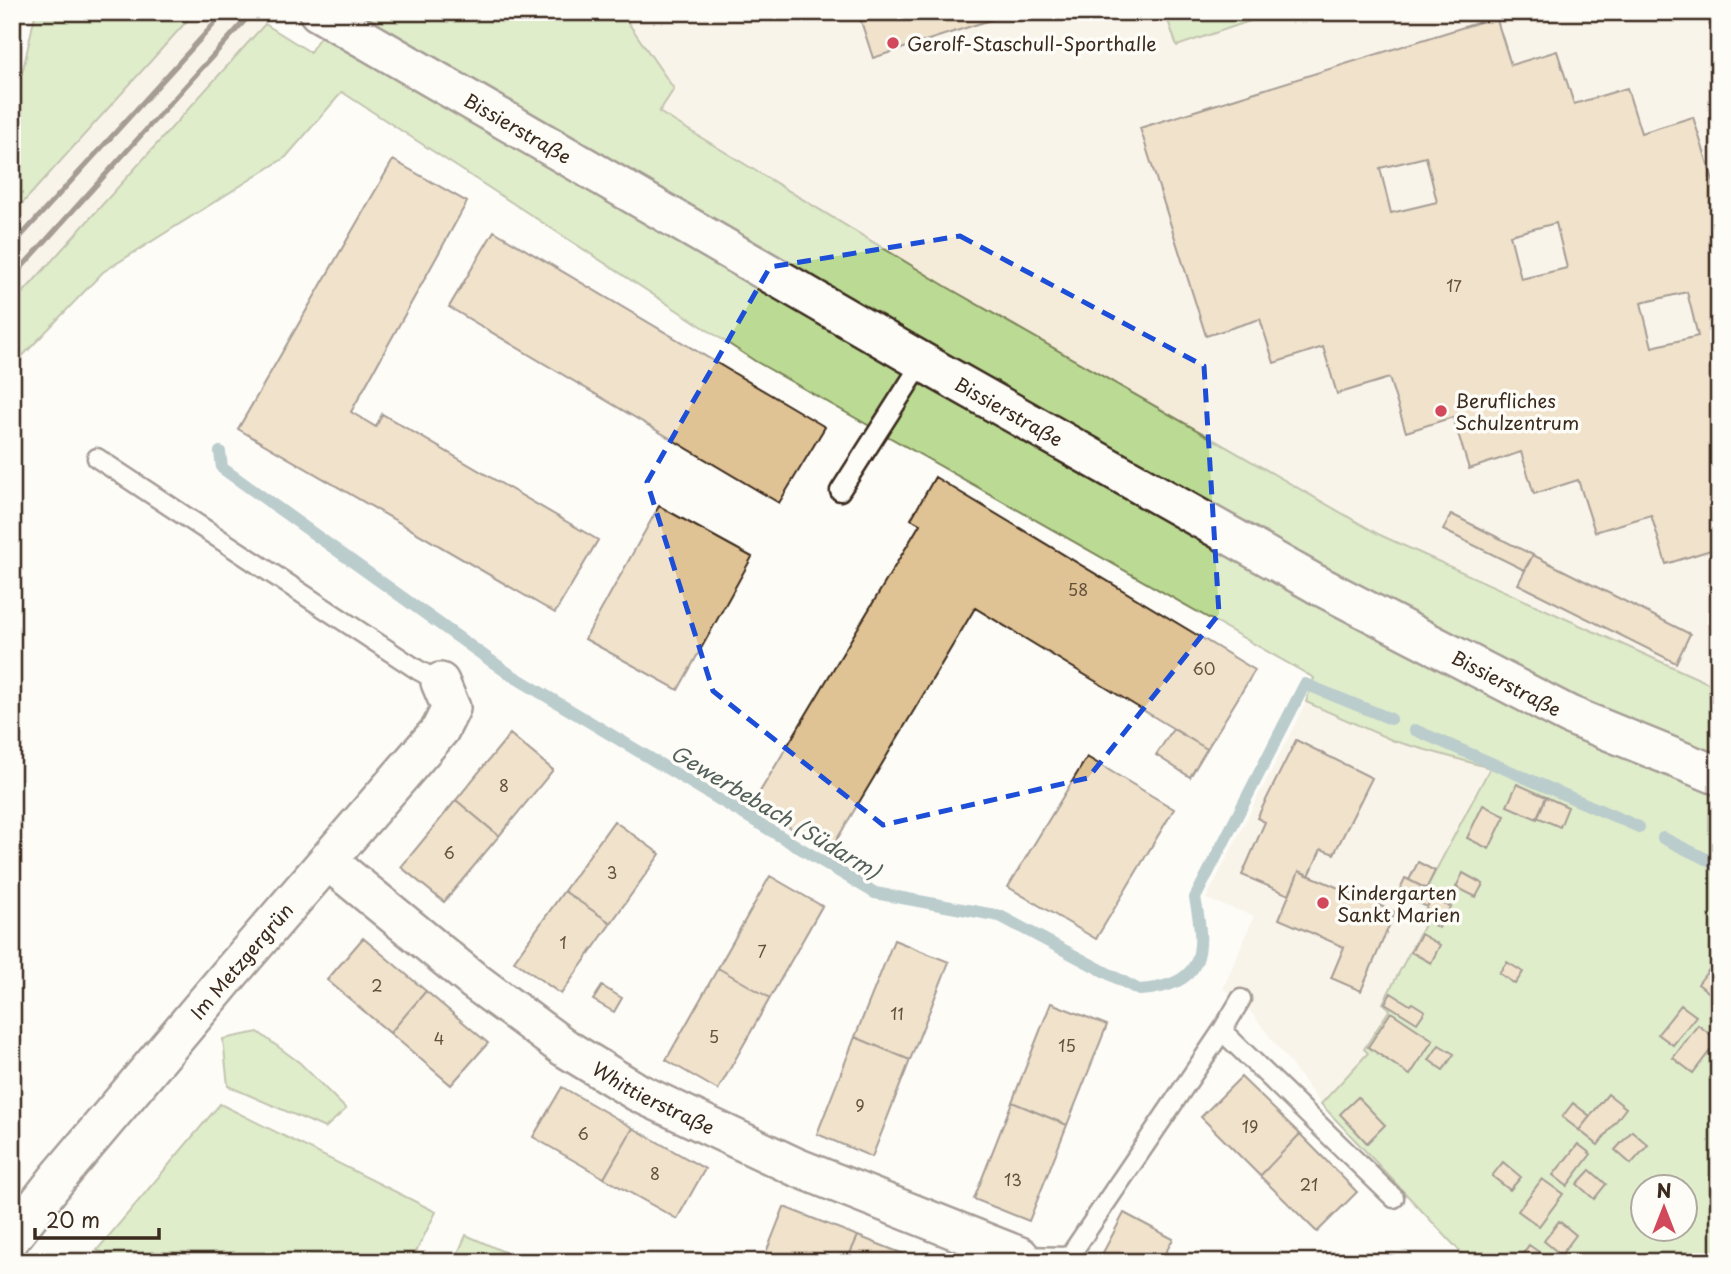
<svg xmlns="http://www.w3.org/2000/svg" width="1731" height="1274" font-family="'Playpen Sans',sans-serif">
<style>
.built{fill:#f4ebd9}
.green{fill:#bbdb94;stroke:#7b8259;stroke-width:2;fill-rule:evenodd}
.lines{fill:none;stroke-linecap:round;stroke-linejoin:round}
.stream{stroke:#6a9397;stroke-width:12}
.building{fill:#e0c394;stroke:#3b2a1e;stroke-width:2;fill-rule:evenodd}
.lane-casing{stroke:#3b2a1e;stroke-width:23}
.street-casing{stroke:#3b2a1e;stroke-width:42}
.lane{stroke:#fdfcf7;stroke-width:18}
.street{stroke:#fdfcf7;stroke-width:37}
.rail{stroke:#3b2a1e;stroke-width:5}
.marked{fill:none;stroke:#1d4ed8;stroke-width:5;stroke-dasharray:14 9;stroke-linejoin:round}
.poi-dot{fill:#d1495b;stroke:#fdfcf7;stroke-width:2.5}
.labels{text-anchor:middle;dominant-baseline:central;stroke-width:7;stroke-linejoin:round;paint-order:stroke}
.number-label{font-size:16px;fill:#64503c}
.poi-label{font-size:19px;fill:#3b2a1e;stroke:#fdfcf7;text-anchor:start}
.street-label{font-size:19px;fill:#3b2a1e;stroke:#fdfcf7}
.water-label{font-size:21px;font-style:italic;fill:#525f5a;stroke:#fdfcf7}
</style>
<rect width="100%" height="100%" fill="#fdfcf7"/>
<filter id="ink" filterUnits="userSpaceOnUse"><feTurbulence type="fractalNoise" baseFrequency=".0143" numOctaves="2"/><feDisplacementMap in="SourceGraphic" scale="14" xChannelSelector="R" yChannelSelector="G"/><feConvolveMatrix kernelMatrix="1 2 1 2 8 2 1 2 1" color-interpolation-filters="sRGB"/></filter>
<g filter="url(#ink)">
<path class="built" d="M195 12H275L12 305V215Z
M624 12H1719V688L1380 535 947 287 658 111 674 88 627 21Z
M1306 702 1394 741 1491 768 1435 893 1426 921 1383 1003 1391 1009 1364 1048 1369 1053 1321 1104 1241 999 1223 989 1254 916 1206 899Z"/>
<path class="green" d="M36 12H195L12 215V103C24 77 28 41 36 12Z
M336 12H624L627 21 674 89 659 112 947 287 1380 535 1719 688V1262H1470L1321 1104 1368 1053 1364 1049 1390 1009 1383 1003 1426 921 1421 918 1434 893 1426 889 1490 768 1394 741 1306 702 1314 678 755 361 342 92 286 157 103 272 12 367V305L265 24 310 52ZM1644 1186H1686V1228H1644Z
M1165 12H1276L1177 46Z
M258 1032 300 1063 346 1109 325 1128 228 1086 223 1039Z
M220 1104 436 1212 411 1262H126L97 1250Z
M466 1235 520 1259 519 1262H454Z"/>
<g class="lines">
<path class="stream" d="M220 452 222 468 508 673 875 893 1000 916 1139 990C1205 986 1206 952 1195 898L1305 684 1391 719
M1415 730 1639 827
M1663 838 1708 860 1719 868"/>
</g>
<path class="building" d="M858 12H1015L873 58Z
M1496 17 1511 65 1557 51 1574 104 1627 88 1641 133 1693 117 1719 199V563L1714 549 1666 564 1651 515 1595 532 1578 480 1534 494 1521 452 1469 469 1453 417 1406 432 1389 378 1337 394 1323 347 1274 363 1260 319 1206 336 1140 128ZM1426 157 1437 202 1391 213 1380 168ZM1556 223 1567 268 1521 279 1510 235ZM1687 292 1698 336 1652 347 1641 303Z
M393 160 467 202 351 412 376 427 382 414 598 540 555 613 238 429Z
M494 231 825 427 779 503 449 307Z
M935 477 1255 670 1207 749 975 608 830 851 752 805 920 524 911 519Z
M659 506 752 557 678 690 585 639Z
M1451 514 1533 555 1524 570 1443 530Z
M1533 555 1690 634 1676 663 1518 584Z
M1173 729 1207 749 1190 777 1156 755Z
M510 734 553 770 499 836 456 800Z
M1296 740 1372 778 1334 854 1321 849 1309 876 1299 871 1289 895 1242 875 1265 822 1257 818Z
M1087 757 1174 809 1096 939 1008 887Z
M1517 784 1546 797 1537 819 1507 806Z
M1546 797 1568 807 1560 827 1537 817Z
M456 800 499 836 444 902 401 867Z
M1483 805 1505 816 1489 849 1467 838Z
M614 821 660 854 611 923 564 891Z
M1418 862 1435 871 1426 889 1409 880Z
M1299 871 1395 912 1361 991 1331 978 1344 947 1279 919Z
M1463 873 1483 884 1476 897 1456 887Z
M770 876 822 906 770 998 718 968Z
M1405 878 1435 893 1427 907 1398 893Z
M564 891 611 923 561 994 514 961Z
M1432 898 1451 907 1439 928 1421 918Z
M1421 934 1440 945 1431 963 1411 952Z
M363 938 426 991 390 1033 327 980Z
M894 940 949 962 910 1060 855 1037Z
M1507 962 1523 972 1515 984 1499 973Z
M1714 963 1719 967V984L1711 994 1698 984Z
M718 968 770 998 718 1090 666 1060Z
M602 986 622 998 614 1012 593 1000Z
M426 991 488 1043 451 1085 390 1033Z
M1391 993 1410 1005 1412 1003 1425 1011 1417 1023 1385 1003Z
M1051 1003 1107 1025 1067 1125 1012 1102Z
M1681 1005 1696 1016 1673 1045 1658 1034Z
M1391 1012 1433 1040 1410 1075 1368 1047Z
M1698 1025 1718 1040 1693 1073 1673 1058Z
M855 1037 910 1060 872 1157 817 1134Z
M1439 1045 1454 1054 1443 1070 1429 1060Z
M1241 1077 1300 1134 1260 1176 1201 1117Z
M562 1087 633 1128 604 1178 533 1137Z
M1608 1094 1626 1108 1598 1145 1579 1130Z
M1358 1097 1385 1125 1367 1143 1340 1114Z
M1012 1102 1067 1125 1029 1221 974 1199Z
M1573 1103 1590 1116 1579 1130 1562 1117Z
M633 1128 705 1169 677 1219 604 1178Z
M1632 1131 1648 1145 1631 1164 1615 1150Z
M1300 1134 1357 1192 1317 1232 1260 1176Z
M1578 1144 1591 1154 1567 1186 1553 1175Z
M1503 1162 1521 1177 1510 1190 1492 1176Z
M1590 1170 1606 1184 1594 1199 1577 1184Z
M1542 1179 1563 1194 1539 1226 1518 1211Z
M784 1207 858 1236 846 1262H773L764 1258Z
M1124 1213 1173 1239 1161 1262H1098Z
M1559 1221 1576 1235 1561 1255 1544 1241Z
M858 1236 901 1253 923 1262H846Z
M1529 1245 1549 1259 1547 1262H1517Z"/>
<g class="lines">
<defs>
<path id="lane" d="M97 458 418 670 440 682
M840 491 923 361
M1222 1031 1394 1198
M1020 1256 1069 1257 1222 1031 1241 999"/>
<g id="street">
<path id="s1" d="M318 12 940 372 1316 584 1569 715 1719 776"/>
<path id="s2" d="M328 861 473 980 565 1048 637 1092 796 1167 1020 1256 1018 1262"/>
<path id="s3" d="M12 1237 57 1179 232 971 440 730 451 708 440 682"/>
</g>
</defs>
<use href="#lane" class="lane-casing"/>
<use href="#street" class="street-casing"/>
<use href="#lane" class="lane"/>
<use href="#street" class="street"/>
<path class="rail" d="M12 246 225 12
M12 278 248 17"/>
</g>
</g>
<path d="M0 0H1731V1274H0ZM960 236 1204 366 1219 614 1088 778 883 825 713 691 647 482 770 267Z" fill="#fdfcf7" fill-opacity=".55" fill-rule="evenodd"/>
<path class="marked" d="M960 236 1204 366 1219 614 1088 778 883 825 713 691 647 482 770 267Z"/>
<g class="poi-dot">
<circle cx="893" cy="43" r="7"/>
<circle cx="1441" cy="411" r="7"/>
<circle cx="1323" cy="903" r="7"/>
</g>
<g class="labels">
<g class="number-label">
<text x="1454" y="285">17</text>
<text x="1078" y="589">58</text>
<text x="1204" y="668">60</text>
<text x="504" y="785">8</text>
<text x="449" y="852">6</text>
<text x="612" y="872">3</text>
<text x="563" y="942">1</text>
<text x="762" y="951">7</text>
<text x="377" y="985">2</text>
<text x="897" y="1013">11</text>
<text x="714" y="1036">5</text>
<text x="439" y="1038">4</text>
<text x="1067" y="1045">15</text>
<text x="860" y="1105">9</text>
<text x="1250" y="1126">19</text>
<text x="583" y="1133">6</text>
<text x="655" y="1173">8</text>
<text x="1013" y="1179">13</text>
<text x="1309" y="1184">21</text>
</g>
<g class="poi-label">
<text x="907" y="43">Gerolf-Staschull-Sporthalle</text>
<text x="1455" y="400">Berufliches<tspan x="1455" dy="22">Schulzentrum</tspan></text>
<text x="1337" y="892">Kindergarten<tspan x="1337" dy="22">Sankt Marien</tspan></text>
</g>
<g class="street-label">
<text stroke="none"><textPath href="#s1" startOffset="231">Bissierstraße</textPath></text>
<text stroke="none"><textPath href="#s1" startOffset="798">Bissierstraße</textPath></text>
<text stroke="none"><textPath href="#s1" startOffset="1365">Bissierstraße</textPath></text>
<text stroke="none"><textPath href="#s3" startOffset="359">Im Metzgergrün</textPath></text>
<text stroke="none"><textPath href="#s2" startOffset="404">Whittierstraße</textPath></text>
</g>
<g class="water-label">
<text transform="translate(776 811) rotate(31)">Gewerbebach (Südarm)</text>
</g>
</g>
<rect width="1731" height="1274" fill="none" stroke="#fdfcf7" stroke-width="42"/>
<rect x="21" y="21" width="1689" height="1232" fill="none" stroke="#3b2a1e" stroke-width="2.5" filter="url(#ink)"/>
<g transform="translate(1664 1208)"><circle r="33" fill="#fdfcf7" stroke="#afa8a0" stroke-width="2"/>
<path d="M0-5L12 26L0 18L-12 26Z" fill="#d1495b"/>
<text y="-10" font-size="19" font-weight="bold" text-anchor="middle" fill="#3b2a1e">N</text>
</g>
<path d="M35 1228v10h124v-10" fill="none" stroke="#3b2a1e" stroke-width="3.5"/>
<text x="46" y="1228" font-size="21" fill="#3b2a1e" stroke="#fdfcf7" stroke-width="5" paint-order="stroke">20 m</text>
</svg>
